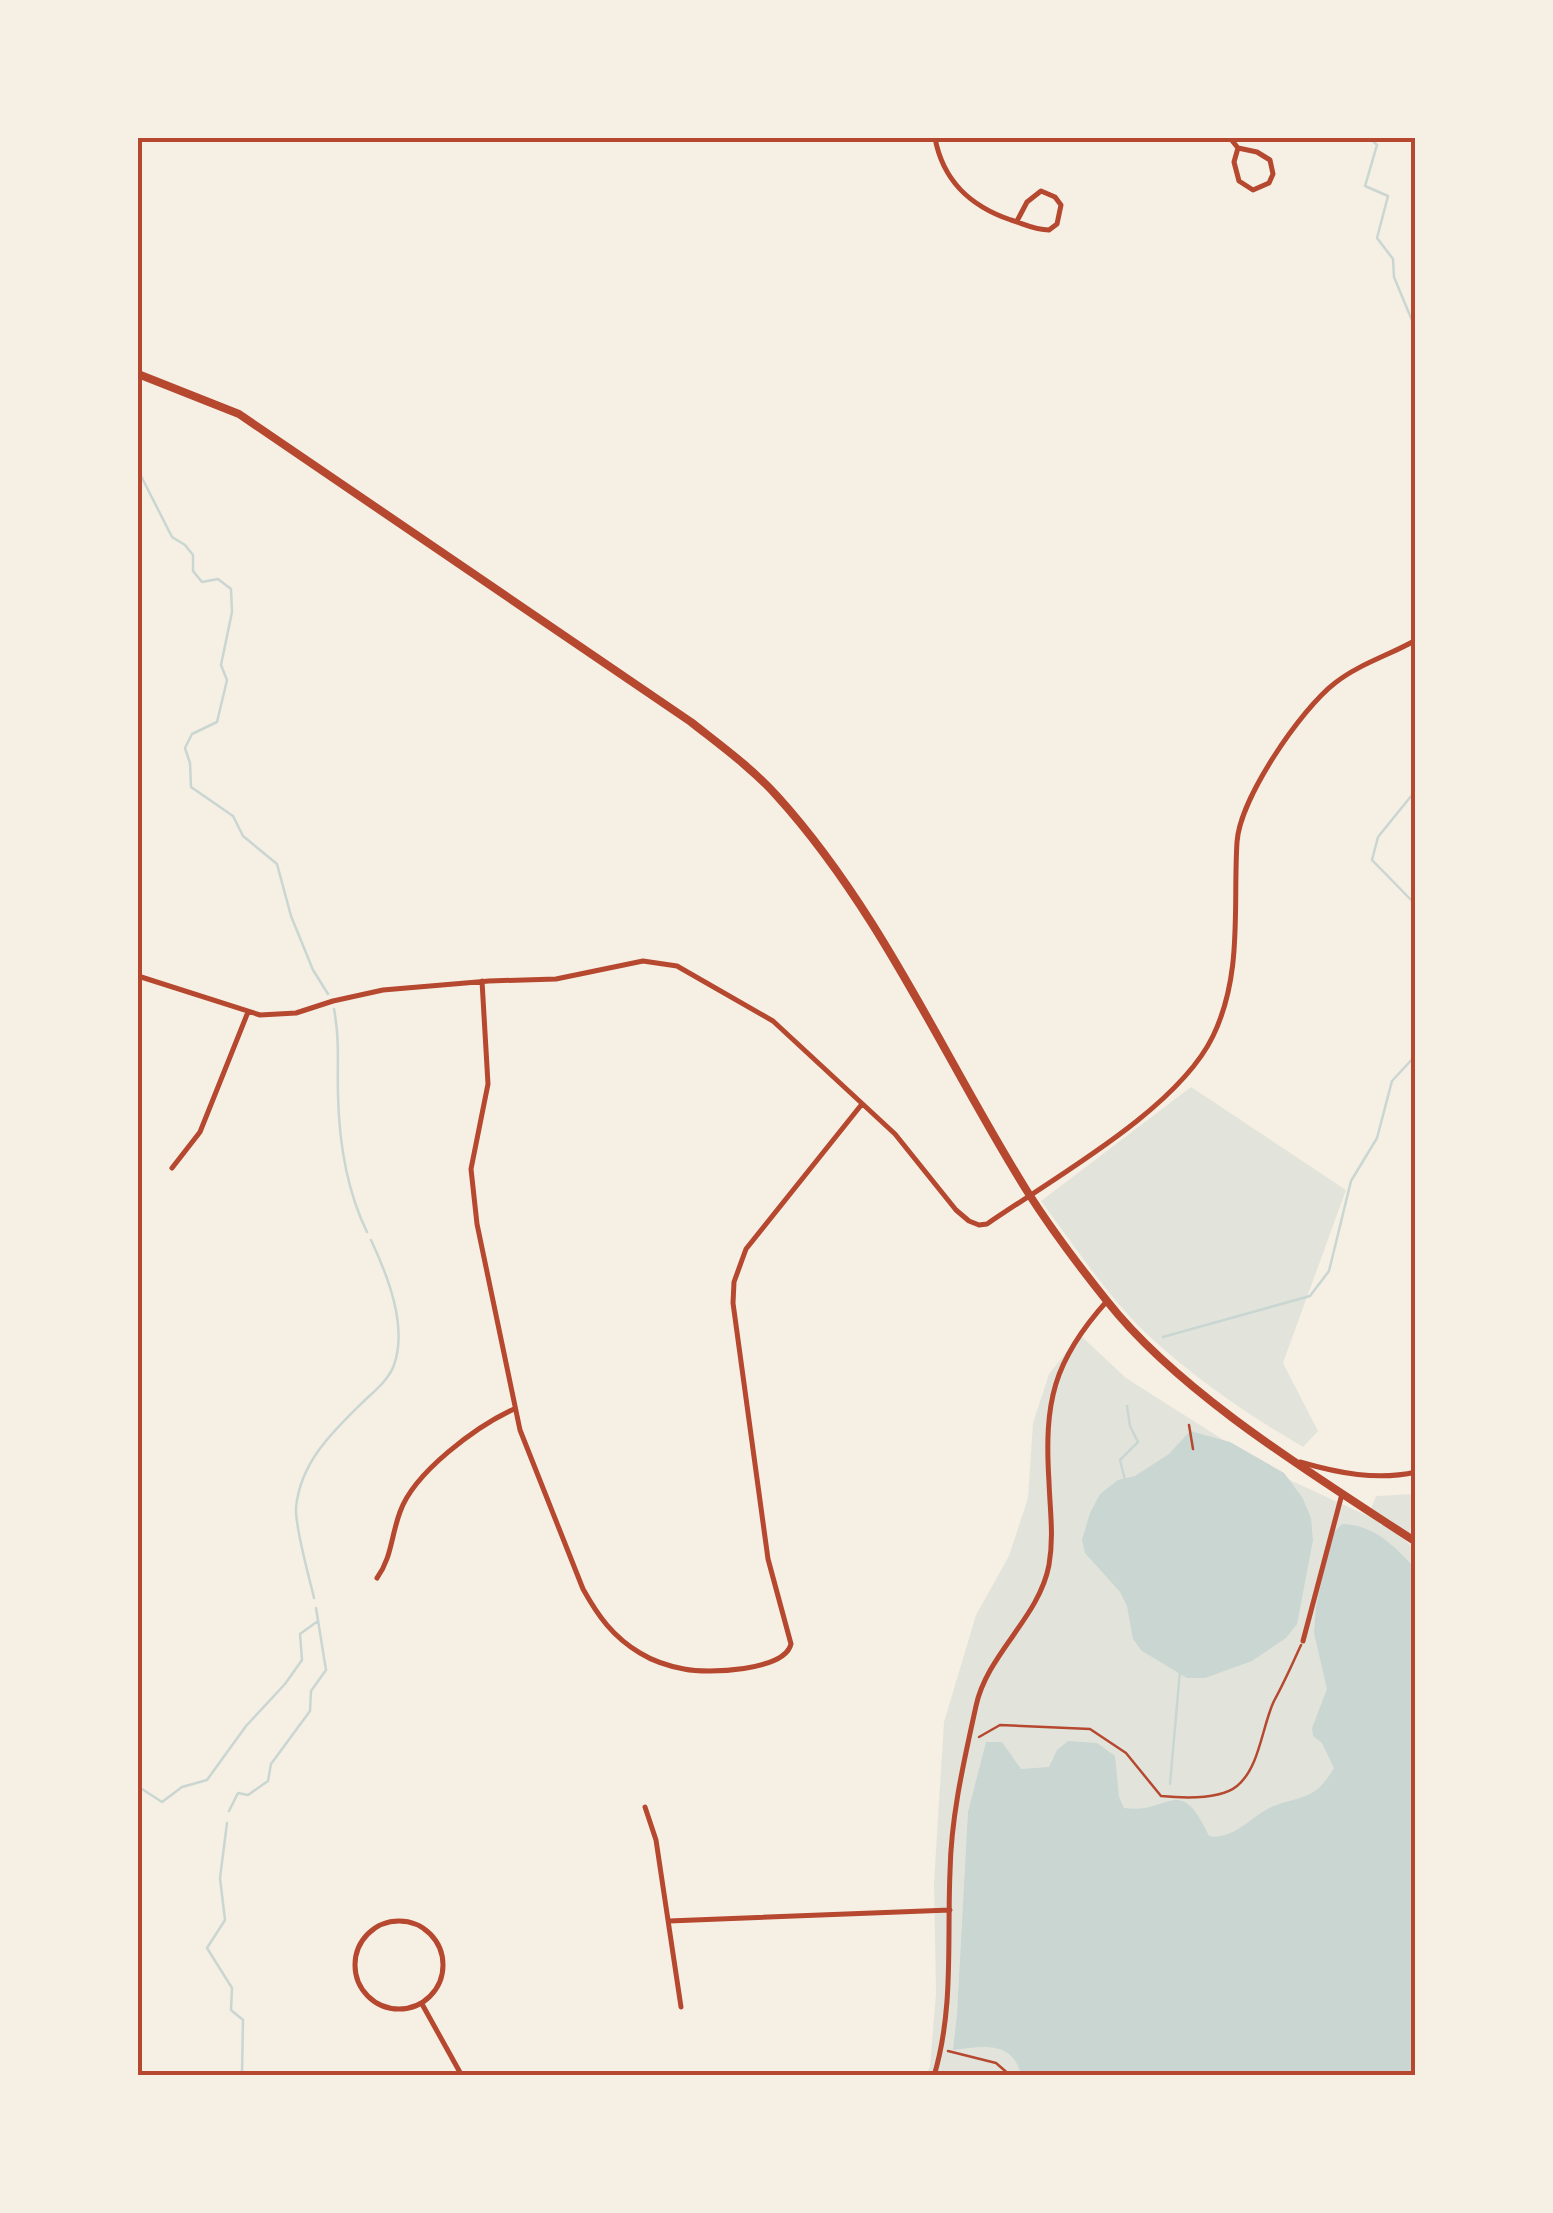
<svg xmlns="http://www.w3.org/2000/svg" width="1553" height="2213" font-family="'Noto Sans',sans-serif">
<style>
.green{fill:#e2e4dc}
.water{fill:#c9d6d2}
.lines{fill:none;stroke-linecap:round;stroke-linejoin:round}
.stream{stroke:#c9d6d2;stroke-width:2.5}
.path{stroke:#b5482f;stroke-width:2.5}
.minor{stroke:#b5482f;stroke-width:5}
.secondary{stroke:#b5482f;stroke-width:8}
.neatline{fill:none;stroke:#b5482f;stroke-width:4}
</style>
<rect width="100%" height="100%" fill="#f6efe4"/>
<path class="green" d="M1191 1087 1346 1190 1283 1363 1318 1431 1303 1447C1248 1415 1194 1378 1147 1334 1106 1295 1074 1245 1041 1201Z
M1080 1335 1126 1378 1225 1441 1292 1481 1381 1522 1369 1514 1376 1496 1415 1494V1540L1390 1527 1416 1550 1415 2075 925 2076 930 2067 936 1993 934 1882 944 1722 976 1615 1009 1556 1028 1498 1033 1423 1049 1374Z"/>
<path class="water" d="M1190 1431 1230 1442 1284 1473 1302 1497 1311 1518 1313 1540 1297 1624 1286 1638 1252 1661 1205 1678H1187L1142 1651 1133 1639 1127 1606 1120 1592 1085 1553 1082 1540 1090 1513 1100 1494 1118 1480 1135 1476 1169 1454Z
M1342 1524C1375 1525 1394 1546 1416 1569L1415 2075H1021C1013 2040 982 2046 953 2050L957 2015 968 1812 986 1742H1002L1021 1769 1049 1767 1057 1750 1068 1741 1097 1743 1115 1756 1119 1797 1124 1808C1169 1815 1179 1771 1209 1836 1234 1841 1252 1815 1274 1806 1290 1799 1304 1800 1319 1788 1325 1782 1330 1775 1334 1768L1322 1743 1313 1736 1312 1728 1327 1689 1314 1633 1316 1607 1331 1535Z"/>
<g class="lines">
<path class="stream" d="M1370 138 1377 145 1365 186 1388 196 1377 238 1393 259 1394 277 1416 330
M138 470 172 537 185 545 193 555V571L202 582 218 579 231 589 232 612 221 665 227 680 217 722 192 734 185 748 190 763 191 787 233 816 243 836 277 864 291 916 313 970 328 994
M1416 790 1378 837 1372 860 1416 905
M334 1009C340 1042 337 1062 338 1095 339 1140 347 1191 367 1232
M1163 1337 1310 1296 1329 1271 1351 1181 1377 1138 1392 1081 1416 1055
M1125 1480 1120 1460 1138 1442 1130 1426 1127 1406
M314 1598C309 1576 295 1528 296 1508 300 1462 334 1430 365 1400 376 1390 389 1379 394 1365 408 1326 387 1274 371 1240
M1170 1784 1180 1671
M138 1790 142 1789 162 1802 182 1787 207 1780 246 1726 285 1684 302 1660 300 1634 318 1621
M229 1811 238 1793 248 1795 268 1781 271 1764 310 1711 311 1691 326 1670 316 1608
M227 1823 220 1878 225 1920 207 1948 232 1988 231 2010 243 2020 242 2076"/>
<path class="path" d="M1189 1425 1193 1449
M979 1737 1000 1725 1090 1729 1126 1753 1161 1796C1182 1798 1220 1800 1237 1786 1260 1767 1262 1726 1274 1701 1284 1683 1292 1665 1301 1645
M948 2051 996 2063 1011 2076"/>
<path class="minor" d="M935 138C943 181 970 206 1011 220 1024 224 1035 230 1049 230L1057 224 1061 205 1055 197 1041 191 1027 202 1017 221
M1230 138 1238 148 1257 152 1270 160 1273 174 1269 183 1253 190 1239 181 1234 162 1238 148
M138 976 260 1015 296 1013 333 1001 383 990 489 981 556 979 643 961 677 966 773 1021 895 1134 956 1210 969 1221 979 1225 987 1224C1055 1177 1178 1109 1213 1036 1243 974 1233 907 1237 842 1240 798 1301 709 1335 683 1359 664 1390 655 1416 640
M482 981 488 1084 471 1169 477 1224 520 1430 583 1589C598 1616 613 1637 640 1653 653 1661 668 1666 684 1669 707 1674 785 1671 791 1644L768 1559 733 1303 734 1282 746 1249 862 1104
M172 1168 200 1132 248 1012
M1300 1462C1338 1473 1377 1481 1416 1472
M377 1578C392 1557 391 1536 400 1512 414 1472 477 1426 514 1409
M1303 1641 1342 1494
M645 1807 656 1840 681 2007
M355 1965a44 44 0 1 1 88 0a44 44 0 1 1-88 0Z
M669 1921 950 1910
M422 2004 462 2076
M934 2076C954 2009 947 1941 950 1872 951 1816 964 1761 976 1706 987 1654 1039 1618 1049 1565 1054 1536 1050 1511 1049 1482 1044 1402 1053 1361 1107 1301"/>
<path class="secondary" d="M138 374 239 414 691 722C720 745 752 768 777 796 882 912 945 1060 1027 1191 1051 1229 1079 1266 1107 1301 1180 1394 1317 1477 1416 1542"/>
</g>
<rect width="1553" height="2213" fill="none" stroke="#f6efe4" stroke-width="280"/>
<rect x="140" y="140" width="1273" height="1933" class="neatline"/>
</svg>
